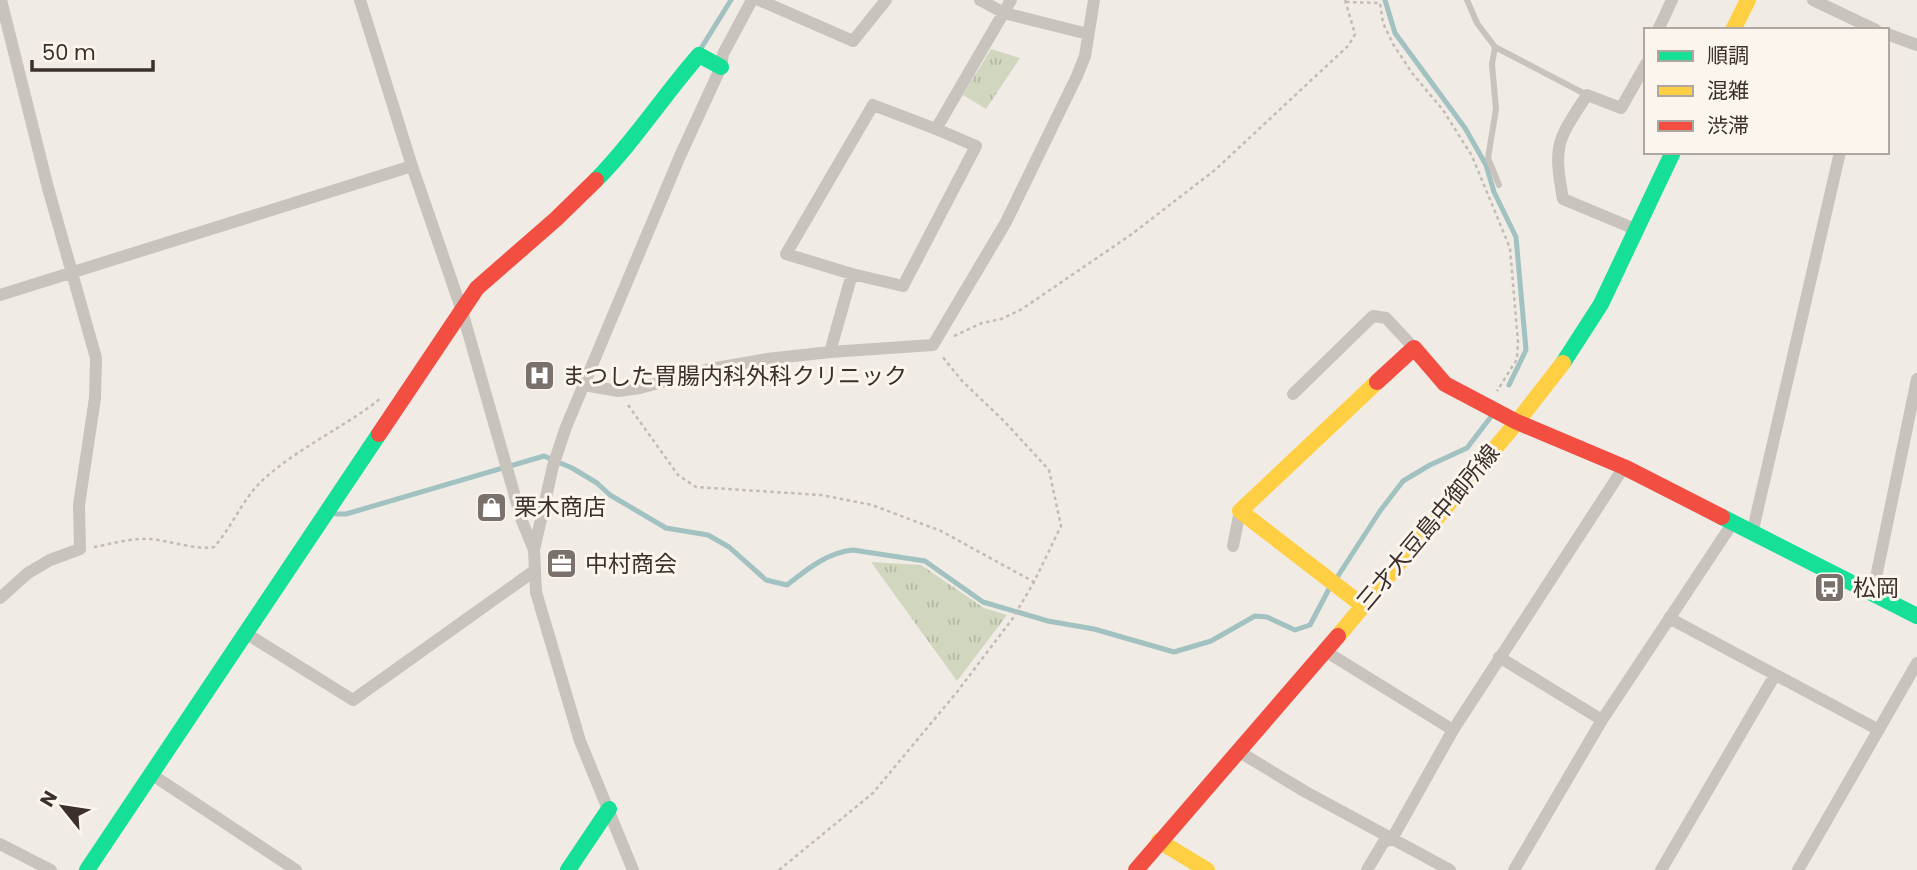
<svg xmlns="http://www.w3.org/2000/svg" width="1917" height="870" font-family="Poppins,'Noto Sans JP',sans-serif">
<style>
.park{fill:url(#park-tufts)}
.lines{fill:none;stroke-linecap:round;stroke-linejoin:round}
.stream{stroke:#a1c2c1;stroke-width:5}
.path{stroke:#c2bbb6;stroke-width:2.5;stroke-dasharray:3.5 3.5;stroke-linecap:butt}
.lane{stroke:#c9c3be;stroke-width:6}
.street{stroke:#c9c3be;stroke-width:12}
.fast{stroke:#16e098;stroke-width:16}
.slow{stroke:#ffcf43;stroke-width:16}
.jam{stroke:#f24e42;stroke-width:16}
.labels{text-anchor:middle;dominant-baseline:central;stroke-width:6;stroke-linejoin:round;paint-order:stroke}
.poi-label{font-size:23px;fill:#3b302b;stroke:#fbf5ee;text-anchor:start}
.street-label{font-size:23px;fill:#3b302b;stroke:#fbf5ee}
</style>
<defs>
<pattern id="park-tufts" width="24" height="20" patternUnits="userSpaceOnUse" patternTransform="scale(1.75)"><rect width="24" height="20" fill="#d1d6bf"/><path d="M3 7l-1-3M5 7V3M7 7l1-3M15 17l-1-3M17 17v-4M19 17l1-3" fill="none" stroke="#b4b8a4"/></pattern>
</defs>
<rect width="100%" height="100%" fill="#f0ebe5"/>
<path class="park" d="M991 49 1020 58 986 109 963 95Z
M871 562 921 565 984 608 1007 615 957 681Z"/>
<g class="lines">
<path class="stream" d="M1385 0 1395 33 1465 128 1486 165 1494 192 1516 237 1526 350 1509 385
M700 50 731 0
M336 514H346L544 456 572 468 597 483 610 495 666 528 708 535 729 547 766 580 787 585C806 570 828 552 853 550L925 561 983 602 1048 621 1094 629 1174 652 1211 641 1255 616 1267 617 1295 630 1310 625 1330 587
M1336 579 1380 511 1403 481 1430 465 1467 448 1490 418"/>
<path class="path" d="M1346 2 1380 3 1383 23 1393 44 1412 73 1443 110 1472 156 1510 248 1518 342 1517 359 1497 391
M954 336 982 323 1001 319 1022 309 1132 234 1215 170 1349 45 1355 34 1345 0
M628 405 678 475 696 487 821 495 872 505 941 531 1034 582
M94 547C112 544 130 538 149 539 167 540 199 551 214 547 233 526 243 497 265 478 301 446 345 427 381 398
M779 870 873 793 957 692 1013 618 1034 582 1061 526 1049 470 1005 422 962 381 942 356"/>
<path class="lane" d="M1467 0 1477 23 1495 47 1587 95
M1495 47 1492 64 1496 109 1488 158 1499 185"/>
<path class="street" d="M360 0 412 166
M759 0 853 41 886 0
M980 0 1004 13 1088 34
M1813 0 1876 30
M1658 30 1672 0
M1887 34 1917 45
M936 129 873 105 786 254 852 274 903 286 976 146 936 129 1011 0
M1635 229 1563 199C1553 144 1557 141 1587 95L1621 108 1646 64
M0 295 412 166 462 311 522 521 534 550
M830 352 933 345 1006 222 1077 76 1085 56 1094 0
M584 385 618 391 640 388 710 369 767 359 830 352 852 274
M1293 394 1373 316 1386 318 1414 348
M1752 534 1840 152
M1233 546 1240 511
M1873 592 1917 379
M0 598 28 573 50 560 80 549 79 505 95 398 96 358 48 188 1 0
M1669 618 1879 730
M247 634 353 700 534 571
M1325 651 1453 730
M1499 657 1602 720
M1238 751 1304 791 1450 870
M151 774 296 870
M0 844 51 870
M633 870 580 741 536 592 534 550 553 466 566 427 680 156 721 67 723 54 752 0
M1367 870 1383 843 1393 837 1453 730 1624 467
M1514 870 1602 720 1732 524
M1661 870 1775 675
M1798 870 1917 663"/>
<path class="fast" d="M596 180C634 142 663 96 699 55L721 67
M1563 363 1601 304 1673 152
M1722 517 1917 616
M87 870 379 434
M568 870 609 809"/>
<path class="slow" d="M1733 30 1748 0
M1362 605 1240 511 1377 382
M1338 636 1517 422 1563 363
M1159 841 1207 870"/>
<path class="jam" d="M1377 382 1414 348 1445 384 1517 422 1624 467 1722 517
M379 434 477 288 556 219 596 180
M1136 870 1338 636"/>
</g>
<defs>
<symbol id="hospital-square" viewBox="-11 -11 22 22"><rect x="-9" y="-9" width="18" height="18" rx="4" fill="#7a716c" stroke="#fbf5ee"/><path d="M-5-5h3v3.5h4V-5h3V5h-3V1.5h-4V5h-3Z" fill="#fff"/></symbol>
<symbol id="shop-square" viewBox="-11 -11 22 22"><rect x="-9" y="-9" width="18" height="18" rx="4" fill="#7a716c" stroke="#fbf5ee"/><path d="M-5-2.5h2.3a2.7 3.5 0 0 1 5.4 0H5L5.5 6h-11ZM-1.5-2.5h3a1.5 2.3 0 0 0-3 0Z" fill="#fff"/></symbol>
<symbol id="office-square" viewBox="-11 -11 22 22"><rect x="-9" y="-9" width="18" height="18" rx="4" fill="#7a716c" stroke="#fbf5ee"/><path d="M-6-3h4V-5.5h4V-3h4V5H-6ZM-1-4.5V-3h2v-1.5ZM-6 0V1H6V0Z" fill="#fff"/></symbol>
<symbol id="bus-square" viewBox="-11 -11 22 22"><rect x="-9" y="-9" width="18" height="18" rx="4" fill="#7a716c" stroke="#fbf5ee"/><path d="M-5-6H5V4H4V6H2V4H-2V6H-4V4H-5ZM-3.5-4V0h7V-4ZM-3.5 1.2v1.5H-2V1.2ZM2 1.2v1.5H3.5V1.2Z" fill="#fff"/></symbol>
</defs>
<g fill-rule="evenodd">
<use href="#hospital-square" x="522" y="358" width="35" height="35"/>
<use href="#shop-square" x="474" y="490" width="35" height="35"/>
<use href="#office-square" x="544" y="546" width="35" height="35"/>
<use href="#bus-square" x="1812" y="570" width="35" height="35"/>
</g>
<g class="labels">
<g class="poi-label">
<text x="562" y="376">まつした胃腸内科外科クリニック</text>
<text x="514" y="507">栗木商店</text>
<text x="585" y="564">中村商会</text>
<text x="1853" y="588">松岡</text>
</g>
<g class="street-label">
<text transform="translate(1428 527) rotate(-50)">三才大豆島中御所線</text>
</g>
</g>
<rect x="1644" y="28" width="245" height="126" fill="#fbf5ee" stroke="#aea6a0" stroke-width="2"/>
<rect x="1658" y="51" width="35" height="10" fill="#16e098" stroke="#aea6a0" stroke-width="2"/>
<text x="1707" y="63" font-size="21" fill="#3b302b">順調</text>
<rect x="1658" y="86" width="35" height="10" fill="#ffcf43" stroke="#aea6a0" stroke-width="2"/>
<text x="1707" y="98" font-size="21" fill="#3b302b">混雑</text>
<rect x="1658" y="121" width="35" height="10" fill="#f24e42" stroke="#aea6a0" stroke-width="2"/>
<text x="1707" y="133" font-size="21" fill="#3b302b">渋滞</text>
<g transform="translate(63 807) rotate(300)" stroke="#fbf5ee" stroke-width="5" paint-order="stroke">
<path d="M0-5L12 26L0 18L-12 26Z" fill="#3b302b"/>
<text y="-10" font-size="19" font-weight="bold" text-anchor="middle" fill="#3b302b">N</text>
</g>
<path d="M32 60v10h121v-10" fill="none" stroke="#3b302b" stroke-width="3.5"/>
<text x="42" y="60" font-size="21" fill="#3b302b" stroke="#fbf5ee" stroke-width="5" paint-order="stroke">50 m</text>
</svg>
